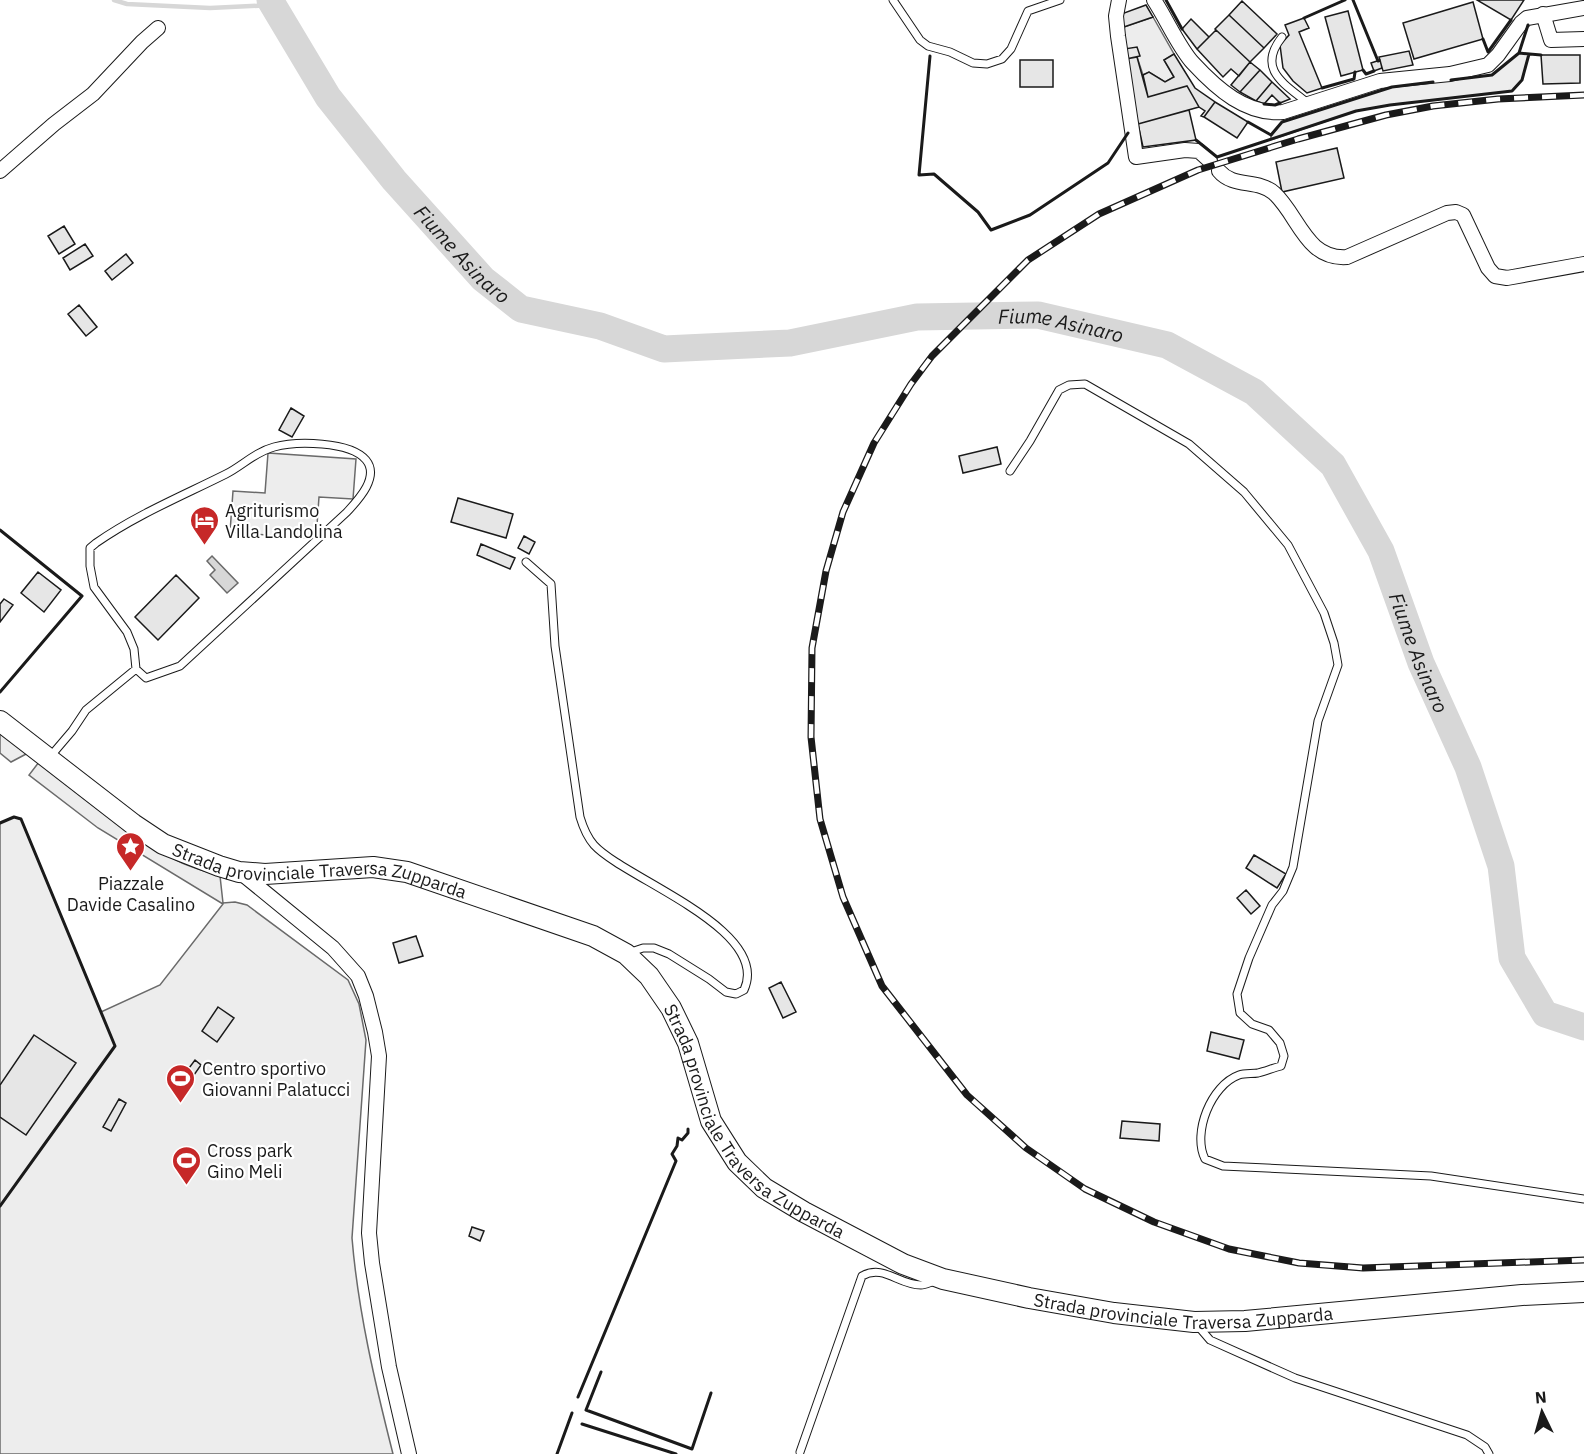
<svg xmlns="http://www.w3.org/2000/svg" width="1584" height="1454" font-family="'IBM Plex Sans',sans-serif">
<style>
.green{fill:#ededed;stroke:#6a6a6a;stroke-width:1.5}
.water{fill:#d7d7d7;stroke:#6a6a6a;stroke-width:1.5}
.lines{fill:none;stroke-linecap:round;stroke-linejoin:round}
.stream{stroke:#d7d7d7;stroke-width:4.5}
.river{stroke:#d7d7d7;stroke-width:27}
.building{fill:#e6e6e6;stroke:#1a1a1a;stroke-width:1.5}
.service-casing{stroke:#1a1a1a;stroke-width:9}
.minor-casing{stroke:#1a1a1a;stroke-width:16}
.secondary-casing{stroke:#1a1a1a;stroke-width:22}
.service{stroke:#fff;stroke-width:7}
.minor{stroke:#fff;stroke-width:14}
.secondary{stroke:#fff;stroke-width:20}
.rail-casing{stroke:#1a1a1a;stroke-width:7}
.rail{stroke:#fff;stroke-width:4.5;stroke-dasharray:14;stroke-linecap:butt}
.wall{stroke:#1a1a1a;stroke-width:3}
.labels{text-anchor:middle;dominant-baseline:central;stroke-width:4.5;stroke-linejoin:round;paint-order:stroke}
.poi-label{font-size:18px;fill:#1a1a1a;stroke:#fff;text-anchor:start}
.street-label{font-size:18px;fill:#1a1a1a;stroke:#fff}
.water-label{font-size:20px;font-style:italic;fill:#1a1a1a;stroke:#fff}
</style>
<rect width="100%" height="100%" fill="#fff"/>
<path class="green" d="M1153 17 1174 54 1164 60 1174 77 1165 82 1149 72 1143 75 1137 57 1139 56 1124 49 1121 28Z
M1519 53 1529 54 1522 80 1512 91 1390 105 1356 111 1271 140V136L1282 122 1392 87 1492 75Z
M268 453 356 459 353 499 319 497 316 539 230 532 233 491 265 493Z
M0 730 28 753 11 762 0 753Z
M39 762C83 797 125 834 176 860 189 867 205 871 220 876L223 903 235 902 247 905 348 980 359 1004 366 1040 352 1238C358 1311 375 1383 393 1454H0V823L14 817 21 819 101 1012 160 985 223 904 98 828 29 775Z"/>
<path class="water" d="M212 556 238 583 227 593 210 575 215 570 207 561Z"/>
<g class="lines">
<path class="stream" d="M114 0 127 4 210 8 273 5"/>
<path class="river" id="s1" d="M270 0 328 97 394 180 483 279 521 309 600 326 664 349 790 343 917 317 1038 315 1167 345 1254 392 1333 465 1381 551 1421 663 1468 767 1501 866 1512 958 1545 1014 1584 1027"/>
</g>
<path class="building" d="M1477 0H1524L1511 20Z
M1242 1 1277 34 1264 48 1229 15Z
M1473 2 1483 39 1414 59 1403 23Z
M1146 5 1153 17 1121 28 1120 20 1124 13Z
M1348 11 1363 70 1341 76 1325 17Z
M1229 15 1264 48 1250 62 1215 29Z
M1304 18 1309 28 1299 32 1322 88 1307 93 1293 81 1283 68 1280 45 1289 35 1285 25Z
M1191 19 1209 37 1197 49 1182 29Z
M1216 30 1250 62 1239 76 1231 69 1223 77 1197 49Z
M1137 47 1140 56 1126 59 1124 49Z
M1409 51 1413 65 1383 71 1379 57Z
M1174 54 1195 88 1215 102 1204 117 1201 116 1205 111 1199 107 1187 86 1148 97 1143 75 1149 72 1165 82 1174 77 1164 60Z
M1541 55H1580V83L1543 84Z
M1137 57 1148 97 1187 86 1199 107 1138 124 1126 59Z
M1020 60H1053V87H1020Z
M1380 60 1382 68 1374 71 1371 63Z
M1250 62 1260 70 1240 92 1231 85Z
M1260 70 1272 82 1256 101 1240 92Z
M1272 82 1290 99 1280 103 1272 95 1264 104 1256 101Z
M1215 102 1248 122 1237 138 1204 117Z
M1189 110 1196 140 1143 147 1138 124Z
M1337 148 1344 178 1282 192 1276 162Z
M64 226 75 244 59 254 48 236Z
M85 244 93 256 70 270 63 258Z
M126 254 133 263 112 280 105 271Z
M79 305 97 327 86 336 68 314Z
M291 408 304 416 292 437 279 430Z
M997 447 1001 464 963 473 959 456Z
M458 498 513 514 506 538 451 522Z
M524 536 535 542 529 554 518 548Z
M481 544 515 558 510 569 477 555Z
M38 572 61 590 44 612 21 593Z
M176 575 199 598 158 640 135 617Z
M4 599 13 605 0 622V604Z
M1254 855 1286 874 1277 888 1246 868Z
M1246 890 1260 906 1251 914 1237 898Z
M416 936 423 956 399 963 393 943Z
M781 982 796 1012 783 1018 769 988Z
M218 1007 234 1018 217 1042 202 1031Z
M1211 1032 1244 1040 1239 1059 1207 1051Z
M34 1035 76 1063 26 1135 0 1117V1085Z
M195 1060 201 1065 187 1085 180 1080Z
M119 1099 126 1103 111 1131 103 1127Z
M1122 1121 1160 1124 1159 1141 1120 1138Z
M472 1227 484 1231 480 1241 469 1236Z"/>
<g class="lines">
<defs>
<path id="service" d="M893 0 920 40 928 46 950 52 973 63 987 64 1002 59 1011 49 1028 11 1060 0
M1282 37C1256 70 1285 84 1309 104
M1010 471 1030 441 1059 390 1069 385 1085 384 1189 444 1244 492 1288 545 1324 613 1334 643 1338 665 1318 721 1293 867 1283 891 1272 905 1249 958 1237 994 1240 1013 1252 1024 1269 1030 1280 1043 1284 1056 1281 1066C1273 1068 1266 1071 1258 1073 1252 1074 1245 1073 1239 1075 1211 1085 1192 1133 1205 1159L1223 1166 1431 1176 1584 1199
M526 562 551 584 555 646 580 817C583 827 587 837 594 845 625 879 772 929 744 990L736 994 726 992 709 979 669 954 654 948H643L628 953
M49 758 72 731 86 710 136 669 146 678 180 666 347 512C358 500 380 477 366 460 350 441 296 441 274 447 255 452 242 466 226 474 182 496 136 515 96 543L90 548V566L94 587 127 632 134 649 136 669
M1198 1326 1210 1340 1295 1378 1467 1435 1485 1447 1489 1454
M800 1452 862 1276C884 1264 898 1285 921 1285 925 1285 931 1282 935 1281"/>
<path id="minor" d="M1119 0 1116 16 1118 36 1136 157 1185 150 1199 151 1210 161
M1154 0C1166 18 1179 48 1193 63 1217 89 1246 115 1283 112L1380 81 1450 74 1488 65 1498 55 1521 23 1527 18 1584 8
M1543 14 1551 40 1584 39
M0 171 54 124 93 94 142 42 158 28
M1219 171C1233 188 1258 179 1274 193 1299 216 1306 260 1347 257L1447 213 1456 212 1463 215 1488 268 1495 276 1507 278 1584 264
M240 872 333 948 358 976 366 996 375 1032 379 1056 369 1233 372 1263 389 1367 409 1454"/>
<g id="secondary">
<path id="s2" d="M0 721 133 824 163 844 219 866 239 872 265 874 373 867 407 872 593 936 626 954 649 976 671 1008 688 1043 711 1121 737 1162 764 1188 804 1212 903 1264 943 1279 1029 1298 1114 1313 1194 1322 1245 1321 1522 1295 1584 1292"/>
</g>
</defs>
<use href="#service" class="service-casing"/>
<use href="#minor" class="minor-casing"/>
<use href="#secondary" class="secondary-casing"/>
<use href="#service" class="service"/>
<use href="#minor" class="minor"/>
<use href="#secondary" class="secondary"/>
<defs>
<path id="rail" d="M1584 95 1498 99 1433 106 1386 115 1298 139 1198 170 1099 214 1028 260 932 356 911 384 874 443 843 512 826 571 812 648 811 737 820 819 843 897 882 986 967 1095 1026 1148 1085 1189 1154 1222 1229 1249 1299 1263 1363 1268 1584 1260"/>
</defs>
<use href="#rail" class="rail-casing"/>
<use href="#rail" class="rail"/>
<path class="wall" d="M1166 0 1182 29
M1353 0 1378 61
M1304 18 1345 0
M1483 39 1488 52 1511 20
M1519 53 1541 55
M930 56 919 175 934 174 978 212 991 230 1030 215 1108 163 1128 133
M1363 70 1366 74 1374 71
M1451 80 1492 75 1519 53 1528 25
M1322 88 1354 79 1355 72
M1264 104 1275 105 1280 103
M1248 122 1271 135 1282 122 1392 87 1433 82
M1196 140 1217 157 1356 111 1390 105 1512 91 1522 80 1529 54
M0 530 82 596 0 692
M0 823 14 817 21 819 115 1046 0 1206
M601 1372 586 1410 692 1449 711 1393
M578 1397 676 1161 672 1154 677 1146 678 1138 682 1140 688 1133V1129
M582 1424 676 1454
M557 1454 572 1413"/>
</g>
<defs>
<symbol id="hotel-pin" viewBox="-11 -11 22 30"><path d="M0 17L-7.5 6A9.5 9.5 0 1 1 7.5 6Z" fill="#c62828" stroke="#fff"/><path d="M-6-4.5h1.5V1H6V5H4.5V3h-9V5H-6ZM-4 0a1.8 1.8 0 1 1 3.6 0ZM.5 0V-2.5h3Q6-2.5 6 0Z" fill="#fff"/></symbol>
<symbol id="sight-pin" viewBox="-11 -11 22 30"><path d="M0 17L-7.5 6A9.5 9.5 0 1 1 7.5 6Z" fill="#c62828" stroke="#fff"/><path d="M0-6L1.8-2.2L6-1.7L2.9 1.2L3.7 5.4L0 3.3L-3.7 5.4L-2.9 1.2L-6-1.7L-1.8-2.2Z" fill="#fff"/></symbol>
<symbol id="stadium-pin" viewBox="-11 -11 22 30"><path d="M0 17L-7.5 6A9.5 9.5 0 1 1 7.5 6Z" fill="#c62828" stroke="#fff"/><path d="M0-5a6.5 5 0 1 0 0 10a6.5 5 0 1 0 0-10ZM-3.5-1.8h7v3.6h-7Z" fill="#fff"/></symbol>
</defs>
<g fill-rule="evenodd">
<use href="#hotel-pin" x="188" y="504" width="33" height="45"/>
<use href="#sight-pin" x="114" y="830" width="33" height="45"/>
<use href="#stadium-pin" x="164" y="1062" width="33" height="45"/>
<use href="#stadium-pin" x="170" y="1144" width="33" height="45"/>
</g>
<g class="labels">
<g class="poi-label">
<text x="225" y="510">Agriturismo<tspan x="225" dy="21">Villa Landolina</tspan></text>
<text x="131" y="883" text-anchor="middle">Piazzale<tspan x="131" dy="21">Davide Casalino</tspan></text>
<text x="202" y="1068">Centro sportivo<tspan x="202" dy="21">Giovanni Palatucci</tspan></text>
<text x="207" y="1150">Cross park<tspan x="207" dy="21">Gino Meli</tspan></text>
</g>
<g class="street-label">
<text stroke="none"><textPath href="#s2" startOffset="366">Strada provinciale Traversa Zupparda</textPath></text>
<text stroke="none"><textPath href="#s2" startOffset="906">Strada provinciale Traversa Zupparda</textPath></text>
<text stroke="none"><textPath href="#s2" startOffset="1410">Strada provinciale Traversa Zupparda</textPath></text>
</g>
<g class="water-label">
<text stroke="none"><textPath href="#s1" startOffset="320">Fiume Asinaro</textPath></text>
<text stroke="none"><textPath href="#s1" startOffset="950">Fiume Asinaro</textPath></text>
<text stroke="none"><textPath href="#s1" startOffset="1472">Fiume Asinaro</textPath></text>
</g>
</g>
<g transform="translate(1542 1412) rotate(355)" stroke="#ffffff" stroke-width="4.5" paint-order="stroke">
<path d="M0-4.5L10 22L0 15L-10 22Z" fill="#1a1a1a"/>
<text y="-9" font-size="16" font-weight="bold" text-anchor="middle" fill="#1a1a1a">N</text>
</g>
</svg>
